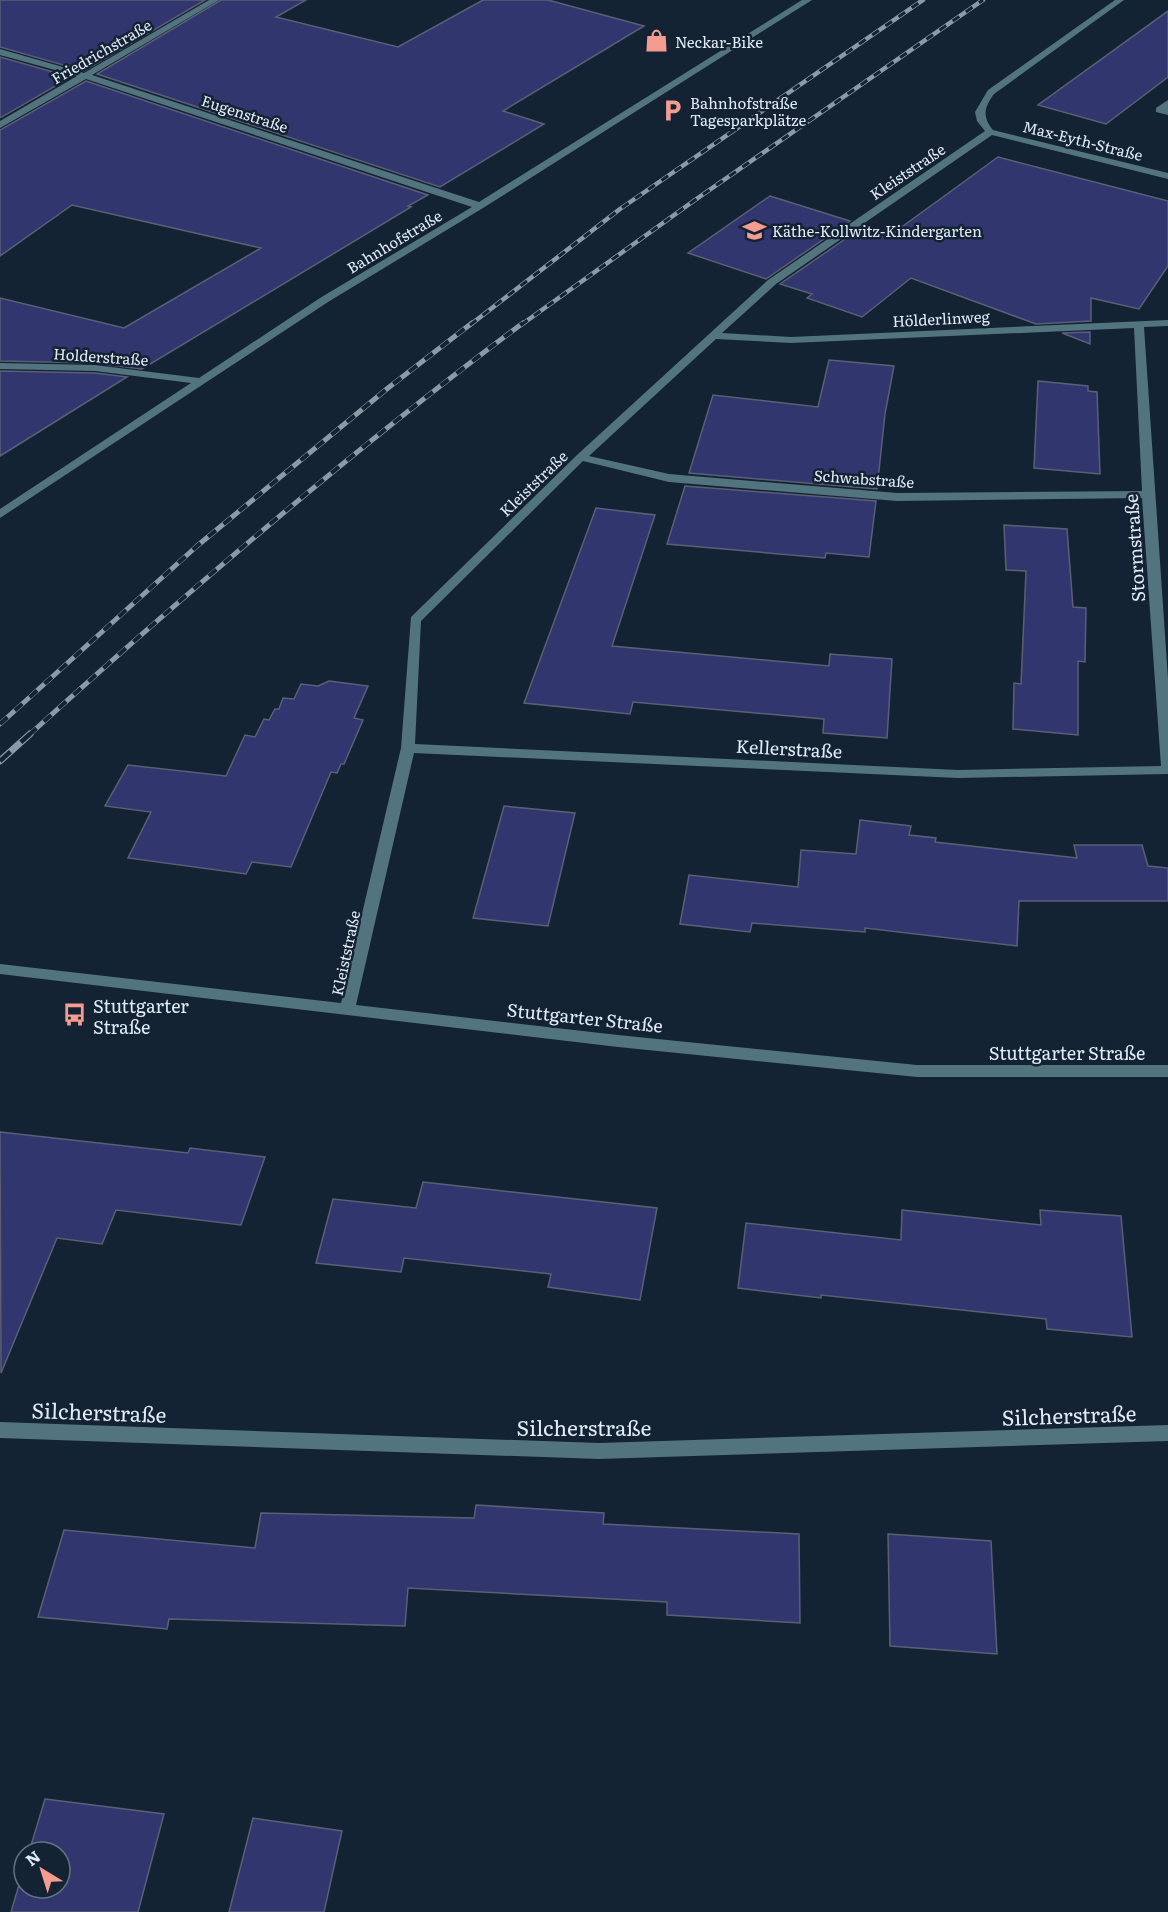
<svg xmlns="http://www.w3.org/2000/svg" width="1168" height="1912" font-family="Literata,serif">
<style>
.building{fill:#31366e;stroke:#5b5f76;stroke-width:1.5}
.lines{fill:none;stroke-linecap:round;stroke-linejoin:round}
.minor{fill:#52747f;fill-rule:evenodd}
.rail-far2-casing{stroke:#8c99a6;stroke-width:4.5}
.rail-far1-casing{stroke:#8c99a6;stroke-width:5}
.rail-casing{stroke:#8c99a6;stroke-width:7}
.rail-far2{stroke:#132333;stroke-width:3;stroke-dasharray:8;stroke-linecap:butt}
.rail-far1{stroke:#132333;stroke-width:4;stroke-dasharray:10;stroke-linecap:butt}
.rail{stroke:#132333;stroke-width:4.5;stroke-dasharray:14;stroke-linecap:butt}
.labels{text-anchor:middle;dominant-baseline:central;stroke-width:5;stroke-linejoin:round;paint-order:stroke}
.far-poi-label{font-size:15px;fill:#e1ecf7;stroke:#132333;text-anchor:start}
.far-street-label{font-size:15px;fill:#e1ecf7;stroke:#132333}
.street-label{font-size:18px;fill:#e1ecf7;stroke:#132333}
.poi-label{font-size:18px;fill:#e1ecf7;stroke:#132333;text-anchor:start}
.near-street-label{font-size:21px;fill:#e1ecf7;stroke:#132333}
</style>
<rect width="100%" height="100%" fill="#132333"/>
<path class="building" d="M0 0H205L84 71 0 47Z
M221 0H306L276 17 398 47 483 0H548L644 26 503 111 544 124 440 187 97 74Z
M1168 11V77L1106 124 1038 105Z
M0 57 71 77 0 118Z
M86 81 428 195 408 206 411 207 142 369 95 363 0 361V298L124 328 261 248 72 205 0 256V130Z
M998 157 1168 201V266L1139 309 1091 298V321L1036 324 911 278 862 317 807 298 812 294 780 284 864 226 892 234Z
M770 196 850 221 766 279 688 253Z
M1090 332V344L1062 333Z
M829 360 894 366 885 414 877 489 689 473 713 395 818 407Z
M0 371 95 373 127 377 0 456Z
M1038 381 1088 386V391L1097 392 1100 474 1034 468Z
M685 486 876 501 869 557 826 553 825 558 667 544Z
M596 508 655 515 612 646 829 666 830 654 892 659 887 738 823 733 824 719 633 702 630 714 524 703Z
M1004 525 1067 529 1073 607 1086 608 1085 662 1078 661V735L1013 729 1014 683 1021 684 1026 571 1006 570Z
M329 681 368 686 354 718 363 720 344 764H341L337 773 331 772 291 867 252 862 246 874 128 858 151 812 105 806 128 765 226 776 245 735 255 737 264 719 269 720 275 709H279L283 698 294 699 301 684 318 686Z
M504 806 575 813 548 926 473 918Z
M860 820 911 826 909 835 936 838 935 842 1077 858 1074 845H1142L1148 866 1168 868V901H1019L1017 946 865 928V932L752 923 750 932 680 924 689 875 798 887 801 850 856 854Z
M0 1132 188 1153 190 1148 265 1157 241 1225 116 1210 102 1244 57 1238 1 1373Z
M423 1182 657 1208 640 1300 548 1287 551 1274 404 1258 401 1272 316 1263 333 1199 416 1208Z
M902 1210 1041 1225 1040 1210 1121 1216 1132 1337 1047 1329 1046 1319 821 1295V1298L738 1288 746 1223 901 1240Z
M476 1505 604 1513 603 1524 799 1534 800 1623 667 1615V1602L408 1588 405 1626 169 1619 167 1629 38 1617 64 1530 255 1548 261 1513 474 1518Z
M888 1534 991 1541 997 1654 890 1646Z
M45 1799 164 1814 138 1912H11L24 1868V1888H60V1852H29Z
M253 1818 342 1831 324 1912H229Z"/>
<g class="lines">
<path class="minor" d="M209 0H219L92 75 479 202 802 0H812L483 208 328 302 0 518V509L191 383 95 371 0 369V363L95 365 199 378 320 298 472 207 86 79 0 128V121L77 76 0 55V49L84 73Z
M1115 0H1124L994 94C984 108 982 116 993 130L1168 173V179L992 135 776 284 722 333 791 337 1168 320V326L1144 327 1168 679V774L958 778 414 753 356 1005 618 1035 917 1065H1168V1077H917L618 1047 0 974V964L341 1003 401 748 411 617 577 455 768 280 985 131 977 121 975 112 988 90ZM1134 328 1142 491 897 493 669 474 589 456 716 339 791 343ZM583 461 669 482 897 501 1142 498 1161 766 958 770 415 744 421 621Z
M1168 100V115L1156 112V108Z
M0 1422 599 1443 1168 1425V1441L599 1459 0 1438Z"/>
<defs>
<path id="rail-far2" d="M470 325 620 209 923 0
M521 325 695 200 983 0"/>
<path id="rail-far1" d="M0 724 197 546 388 388 472 323
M29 735C188 591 351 451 523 323"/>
<path id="rail" d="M0 761 30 734"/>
</defs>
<use href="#rail-far2" class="rail-far2-casing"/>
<use href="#rail-far1" class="rail-far1-casing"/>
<use href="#rail" class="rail-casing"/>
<use href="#rail-far2" class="rail-far2"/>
<use href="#rail-far1" class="rail-far1"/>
<use href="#rail" class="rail"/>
</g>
<defs>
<symbol id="shop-bare" viewBox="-9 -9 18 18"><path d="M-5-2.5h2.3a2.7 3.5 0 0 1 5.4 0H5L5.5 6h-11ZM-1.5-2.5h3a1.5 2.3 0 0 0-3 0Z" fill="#f59c90" stroke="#132333" stroke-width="2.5" paint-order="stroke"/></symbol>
<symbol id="parking-bare" viewBox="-9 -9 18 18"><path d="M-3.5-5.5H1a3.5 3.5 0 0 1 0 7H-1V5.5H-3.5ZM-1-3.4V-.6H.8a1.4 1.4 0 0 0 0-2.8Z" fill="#f59c90" stroke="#132333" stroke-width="2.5" paint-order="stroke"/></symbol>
<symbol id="school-bare" viewBox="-9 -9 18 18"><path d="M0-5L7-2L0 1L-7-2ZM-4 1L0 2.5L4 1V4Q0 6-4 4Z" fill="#f59c90" stroke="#132333" stroke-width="2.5" paint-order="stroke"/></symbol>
<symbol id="bus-bare" viewBox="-9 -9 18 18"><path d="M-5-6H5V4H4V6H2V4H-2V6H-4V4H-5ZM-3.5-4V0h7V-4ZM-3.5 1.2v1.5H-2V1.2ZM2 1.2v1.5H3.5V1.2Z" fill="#f59c90" stroke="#132333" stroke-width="2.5" paint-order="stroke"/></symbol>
</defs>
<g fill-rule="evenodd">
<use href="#shop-bare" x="640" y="24" width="33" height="33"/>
<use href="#parking-bare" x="656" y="94" width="33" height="33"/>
<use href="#school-bare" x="738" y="214" width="33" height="33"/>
<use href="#bus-bare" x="58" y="998" width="33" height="33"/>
</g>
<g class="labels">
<g class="far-poi-label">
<text x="675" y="41">Neckar-Bike</text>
<text x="690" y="102">Bahnhofstraße<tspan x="690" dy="17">Tagesparkplätze</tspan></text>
<text x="772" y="230">Käthe-Kollwitz-Kindergarten</text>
</g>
<g class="far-street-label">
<text transform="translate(101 51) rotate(-30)">Friedrichstraße</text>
<text transform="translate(245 113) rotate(18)">Eugenstraße</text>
<text transform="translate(1083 140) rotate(14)">Max-Eyth-Straße</text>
<text transform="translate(907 171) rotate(-34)">Kleiststraße</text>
<text transform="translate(394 241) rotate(-31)">Bahnhofstraße</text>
<text transform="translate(941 318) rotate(-3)">Hölderlinweg</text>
<text transform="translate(101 356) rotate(4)">Holderstraße</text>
<text transform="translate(864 478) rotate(4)">Schwabstraße</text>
<text transform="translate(533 483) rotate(-44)">Kleiststraße</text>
<text transform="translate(345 953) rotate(-78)">Kleiststraße</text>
</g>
<g class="street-label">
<text transform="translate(1134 548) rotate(-94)">Stormstraße</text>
<text transform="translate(789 748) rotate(3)">Kellerstraße</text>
<text transform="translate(585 1017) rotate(6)">Stuttgarter Straße</text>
<text x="1067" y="1052">Stuttgarter Straße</text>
</g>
<g class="poi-label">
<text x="93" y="1005">Stuttgarter<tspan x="93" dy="21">Straße</tspan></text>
</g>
<g class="near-street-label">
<text transform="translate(99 1411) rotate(2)">Silcherstraße</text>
<text transform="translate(1069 1414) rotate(-2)">Silcherstraße</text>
<text x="584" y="1426">Silcherstraße</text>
</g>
</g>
<g transform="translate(42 1870) rotate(322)"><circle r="28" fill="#132333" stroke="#657381" stroke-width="1.5"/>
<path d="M0-4.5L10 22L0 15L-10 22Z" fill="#f59c90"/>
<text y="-9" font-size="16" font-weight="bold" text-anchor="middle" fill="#e1ecf7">N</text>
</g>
</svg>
